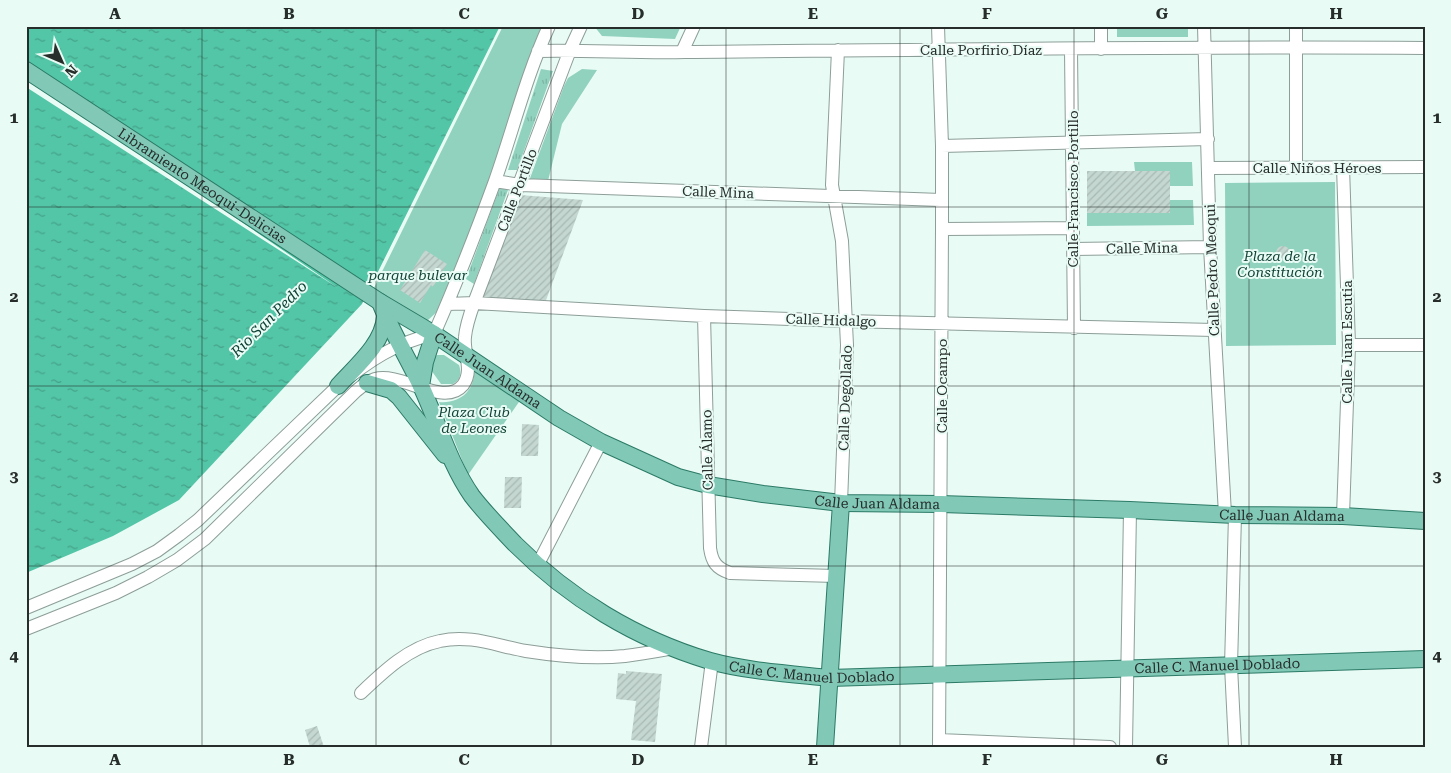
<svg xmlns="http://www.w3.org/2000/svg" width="1451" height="773" font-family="'Roboto Serif',serif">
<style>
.grass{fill:url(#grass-tufts)}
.park{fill:#91d2be}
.water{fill:url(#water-ripples)}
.building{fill:url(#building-hatch)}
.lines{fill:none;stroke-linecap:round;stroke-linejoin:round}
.minor-casing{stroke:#8d9e98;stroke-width:14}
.major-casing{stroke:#2b7a66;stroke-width:18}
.minor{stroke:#fff;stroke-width:12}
.major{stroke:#81c8b7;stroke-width:16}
.grid{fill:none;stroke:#262d2a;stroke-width:1;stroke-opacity:0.55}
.labels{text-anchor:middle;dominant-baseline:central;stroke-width:4;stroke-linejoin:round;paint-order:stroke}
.street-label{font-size:14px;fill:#262d2a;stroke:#e9fbf5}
.park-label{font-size:14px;font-style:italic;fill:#124437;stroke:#e9fbf5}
.water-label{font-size:15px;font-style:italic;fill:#0c4034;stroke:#e9fbf5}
.neatline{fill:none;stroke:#262d2a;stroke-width:2}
.grid-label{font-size:16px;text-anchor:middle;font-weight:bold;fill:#262d2a}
</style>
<defs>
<pattern id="grass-tufts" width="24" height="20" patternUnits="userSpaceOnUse" patternTransform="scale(1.25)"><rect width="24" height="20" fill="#91d2be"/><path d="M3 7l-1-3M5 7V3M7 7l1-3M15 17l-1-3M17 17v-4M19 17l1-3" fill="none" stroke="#7db5a3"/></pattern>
<pattern id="water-ripples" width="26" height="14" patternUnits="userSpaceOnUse" patternTransform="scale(1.25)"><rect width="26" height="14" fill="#53c6a7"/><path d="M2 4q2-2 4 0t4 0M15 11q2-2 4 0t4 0" fill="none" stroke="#45a188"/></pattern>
<pattern id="building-hatch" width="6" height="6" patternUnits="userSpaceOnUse" patternTransform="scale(1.25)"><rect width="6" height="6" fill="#c5d7d1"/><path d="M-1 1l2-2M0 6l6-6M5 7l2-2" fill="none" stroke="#a9b9b4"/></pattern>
</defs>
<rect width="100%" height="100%" fill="#e9fbf5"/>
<path class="grass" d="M541 69 553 71 517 170H508Z
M500 187 508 190 474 284 466 279Z"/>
<path class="park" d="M503 26H548L498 161 440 309 427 321 372 292Z
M594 26H681L675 39 602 36Z
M1117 26H1188V37H1117Z
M582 69 597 70 562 124 548 181H529L564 86 568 78Z
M1134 162H1192L1193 186H1170L1135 171Z
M1335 182 1336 345 1226 346 1225 183Z
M1170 200H1193L1194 225 1087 226V213H1170Z
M437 355H444L459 365C462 374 460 380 453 384H441L431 370 434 357Z
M474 367 521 399 468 475 439 402C462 404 476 389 474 367Z"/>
<path class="water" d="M26 26H500L362 304 179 500 113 536 26 573V87L338 288 26 74Z"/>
<path class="building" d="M1087 171H1170V213H1087Z
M520 195 583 200 545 303 483 297Z
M1276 253a7 7 0 1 1 14 0a7 7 0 1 1-14 0Z
M425 250 447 264 433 287 431 285 420 303 400 290Z
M522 424 539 425 538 456H521Z
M505 477H522L521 508H504Z
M626 671 662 674 655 742 631 740 636 701 616 699 618 673 626 674Z
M317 726 324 747H310L305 730Z"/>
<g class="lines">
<defs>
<path id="minor" d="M938 26 942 146V229L939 747
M1101 26V49
M1204 26 1210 247 1225 514
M1296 26V168
M838 50 832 185 842 241 847 345 841 503
M1071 50 1074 328
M538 51C587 50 636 53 685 52 931 50 1178 46 1425 48
M682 52 694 26
M942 146 1208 139
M1343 167 1349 345 1343 516
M1208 168 1425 167
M495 181 520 185 941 200
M942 229 1073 228
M1073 249 1210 247
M448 304 474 303 704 316 846 321 1214 330
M704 316 710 548C712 562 716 568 730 573L836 576
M1349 345H1425
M537 566 601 442
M26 608 132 564 157 551 179 535 198 520 338 386C368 361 395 343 434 334 456 284 476 233 495 181 513 130 526 76 549 26
M26 629 116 593 148 577 177 560 205 539 356 391C362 386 368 381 375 379 402 372 444 408 463 385 474 370 463 353 465 337 466 325 470 314 474 303L570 50 581 26
M361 693C383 672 409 647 440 641 470 634 497 646 526 651 558 656 593 659 625 656 642 654 658 651 675 648
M939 740 1110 747
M701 747 712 661
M1126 747 1130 510
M1235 747 1231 666 1235 515"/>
<g id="major">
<path id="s1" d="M26 70 380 302 434 334 559 418 601 442 678 477 708 485 763 494 841 503 941 504 1130 510 1235 515 1343 516 1425 521"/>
<path id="s2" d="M380 302C391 331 408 358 421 386 438 422 449 463 472 496 485 513 500 528 515 544 569 598 636 639 710 661 746 671 792 674 830 678L1425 659"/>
<path d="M367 383 391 390 399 397 445 455"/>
<path d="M338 386C356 366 383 344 385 317"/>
<path d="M421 386 425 362 434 334"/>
<path d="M825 747 841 503"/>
</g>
</defs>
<use href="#minor" class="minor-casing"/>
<use href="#major" class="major-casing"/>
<use href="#minor" class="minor"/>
<use href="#major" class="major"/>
</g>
<path class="grid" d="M202 26V747M376 26V747M551 26V747M726 26V747M900 26V747M1074 26V747M1249 26V747M26 207H1425M26 386H1425M26 566H1425"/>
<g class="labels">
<g class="street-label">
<text x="981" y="50">Calle Porfirio Díaz</text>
<text x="1317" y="168">Calle Niños Héroes</text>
<text stroke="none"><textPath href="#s1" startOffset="211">Libramiento Meoqui-Delicias</textPath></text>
<text transform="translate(1073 189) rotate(-90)">Calle Francisco Portillo</text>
<text transform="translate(517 190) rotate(-69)">Calle Portillo</text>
<text transform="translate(718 192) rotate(2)">Calle Mina</text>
<text transform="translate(1142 248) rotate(-1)">Calle Mina</text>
<text transform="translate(1212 270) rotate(-92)">Calle Pedro Meoqui</text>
<text transform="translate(831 320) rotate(2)">Calle Hidalgo</text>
<text transform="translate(1347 342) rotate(-90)">Calle Juan Escutia</text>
<text stroke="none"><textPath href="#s1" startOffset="551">Calle Juan Aldama</textPath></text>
<text transform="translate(942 386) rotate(-90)">Calle Ocampo</text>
<text transform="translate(845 398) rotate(-88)">Calle Degollado</text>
<text transform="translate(707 450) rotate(-91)">Calle Álamo</text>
<text stroke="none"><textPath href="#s1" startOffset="971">Calle Juan Aldama</textPath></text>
<text stroke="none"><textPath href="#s1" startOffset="1376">Calle Juan Aldama</textPath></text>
<text stroke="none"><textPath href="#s2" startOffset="1018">Calle C. Manuel Doblado</textPath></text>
<text stroke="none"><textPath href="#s2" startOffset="612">Calle C. Manuel Doblado</textPath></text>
</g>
<g class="park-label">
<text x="1280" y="256">Plaza de la<tspan x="1280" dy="16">Constitución</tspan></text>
<text x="418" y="275">parque bulevar</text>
<text x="474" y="412">Plaza Club<tspan x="474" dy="16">de Leones</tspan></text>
</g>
<g class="water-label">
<text transform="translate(269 319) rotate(-45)">Rio San Pedro</text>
</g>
</g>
<rect width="1451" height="773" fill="none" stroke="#e9fbf5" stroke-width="55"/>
<g transform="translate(62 62) rotate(135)" stroke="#e9fbf5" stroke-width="4" paint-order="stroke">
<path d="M0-4L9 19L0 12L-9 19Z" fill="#262d2a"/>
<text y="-8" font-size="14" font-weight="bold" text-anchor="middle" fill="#262d2a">N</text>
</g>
<rect x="28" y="28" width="1396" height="718" class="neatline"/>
<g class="grid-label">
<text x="115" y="19">A</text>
<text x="289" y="19">B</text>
<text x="464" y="19">C</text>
<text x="638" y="19">D</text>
<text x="813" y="19">E</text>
<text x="987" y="19">F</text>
<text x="1162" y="19">G</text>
<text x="1336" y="19">H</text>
<text x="14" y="123">1</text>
<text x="1437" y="123">1</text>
<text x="14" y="302">2</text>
<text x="1437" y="302">2</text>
<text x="14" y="482">3</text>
<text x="1437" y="482">3</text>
<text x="14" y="661">4</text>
<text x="1437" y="661">4</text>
<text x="115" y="765">A</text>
<text x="289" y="765">B</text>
<text x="464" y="765">C</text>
<text x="638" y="765">D</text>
<text x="813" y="765">E</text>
<text x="987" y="765">F</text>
<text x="1162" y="765">G</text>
<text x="1336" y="765">H</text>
</g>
</svg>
